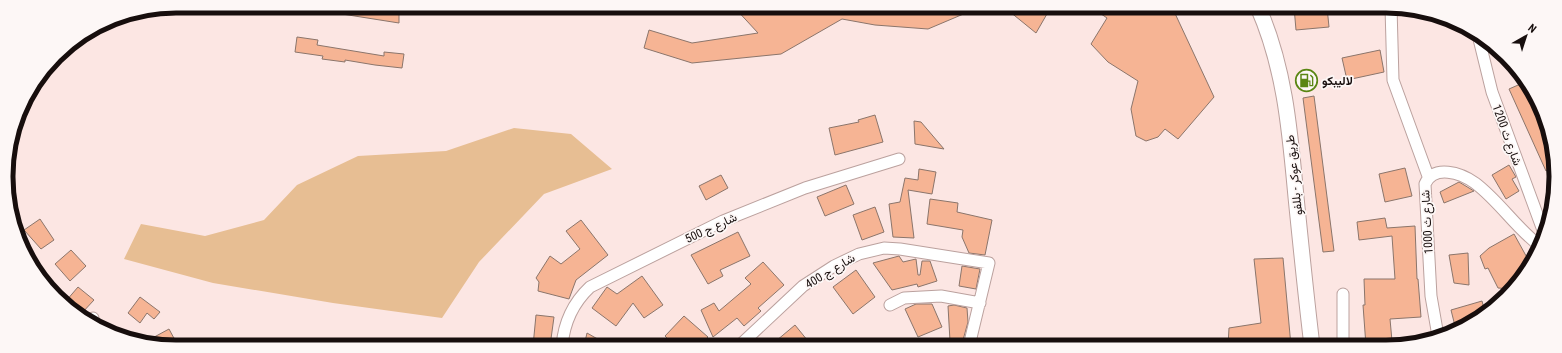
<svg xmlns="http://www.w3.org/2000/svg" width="1562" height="353" font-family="'Roboto Condensed',Vazirmatn,sans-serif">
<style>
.green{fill:#e7be93}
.building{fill:#f6b494;stroke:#8b756b}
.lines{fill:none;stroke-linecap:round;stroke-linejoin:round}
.street-casing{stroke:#bba19e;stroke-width:13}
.secondary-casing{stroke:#bba19e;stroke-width:17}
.street{stroke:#fff;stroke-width:11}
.secondary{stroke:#fff;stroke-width:15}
.labels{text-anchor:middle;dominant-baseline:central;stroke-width:3.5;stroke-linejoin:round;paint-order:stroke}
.poi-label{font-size:12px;font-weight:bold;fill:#170e0d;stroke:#fdf7f6;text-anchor:start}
.street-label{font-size:12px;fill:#170e0d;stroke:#fdf7f6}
.rim{fill:none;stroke:#170e0d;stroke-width:5}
</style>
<rect width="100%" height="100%" fill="#fce6e3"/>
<path class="green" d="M514 128 571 134 612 169 544 194 479 262 442 318 333 303 213 283 124 259 141 224 205 236 264 220 297 185 358 156 446 151Z"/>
<path class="building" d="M324 6H399V23L323 11Z
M734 7H789L804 9 808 7H980L928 29 875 25 842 19 781 54 692 63 644 48 649 30 692 43 758 33Z
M1004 7H1051L1036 33Z
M1091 7H1172L1214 97 1178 139 1165 129 1158 137 1146 141 1136 136 1131 109 1138 81 1108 62 1091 44 1107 18Z
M1294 7H1327L1329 27 1296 30Z
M297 37 318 40 317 45 384 56V52L404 54 402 68 375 65 345 60V62L322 59 323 56 295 52Z
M1380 50 1384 72 1347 80 1342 58Z
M1525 82 1550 133 1552 167 1546 171 1509 89Z
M1314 96 1334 251 1323 252 1303 98Z
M875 115 883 142 835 155 829 128 859 122 858 120Z
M914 121 921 122 944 149 915 144Z
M1509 165 1516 177 1512 179 1519 191 1506 199 1492 175Z
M1405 168 1412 196 1385 202 1379 174Z
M919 169 936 172 932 194 908 190 914 238 893 237 889 204 900 202 905 178 918 180Z
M721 175 728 188 706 200 699 186Z
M1459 182 1474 191 1444 203 1440 192Z
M846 185 854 204 825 216 817 197Z
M930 199 958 203 957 212 992 220 985 255 969 253 962 237 963 230 927 224Z
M875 207 884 232 862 240 853 215Z
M1385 218 1387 228 1415 226 1417 279H1418L1421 317 1390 319 1392 341 1383 342V346H1366L1363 305H1365L1364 279H1395L1392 236 1359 240 1357 222Z
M40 219 54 240 41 249 24 230Z
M581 220 608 255 576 280 569 299 538 291 539 282 536 278 550 256 561 264 580 249 566 231Z
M738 232 750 256 720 270 723 276 708 284 691 255Z
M1514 234 1530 263 1512 289 1498 288 1488 268 1485 269 1480 256 1489 248Z
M71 250 86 266 70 281 55 264Z
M1468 253 1469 285 1454 283 1449 255Z
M899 256 903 262 916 259 918 275H920L922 261H930L937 281 918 287 917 284 892 290 873 263Z
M1283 258 1291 346H1228L1229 328 1261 323 1254 259Z
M763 262 784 285 758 308 761 311 744 326 737 318 713 337 701 310 714 303 719 311 751 284 745 278Z
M962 266 980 269 976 289 959 286Z
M856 270 875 297 853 314 833 287Z
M642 276 663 305 644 318 633 303 616 326 592 308 607 287 617 294Z
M78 287 94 300 81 314 66 301Z
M140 297 160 312 154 319 147 313 140 323 128 313Z
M1482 301 1485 312 1474 320 1455 326 1451 310Z
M916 304H932L942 327 918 337 905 309Z
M954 305 967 308 968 322 963 340 950 341 948 306Z
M536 315 554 317 550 346H533Z
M684 316 708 337 699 346H675L665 336Z
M795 325 812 346H770Z
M169 329 176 342 169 346H154L145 342Z
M587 333 610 346H584Z"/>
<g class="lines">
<defs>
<path id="street" d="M1391 7 1393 80 1428 176
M1478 35 1492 92 1544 233
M1343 294V346
M890 305 904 298 941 296 980 303
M90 323 93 318
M1438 336 1431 296 1425 184C1434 164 1461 173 1475 183 1499 201 1516 228 1540 246
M562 346C564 322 573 303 590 287L723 221 805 188 899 159
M739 346 803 286 834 266 859 254 884 248 900 249 989 263 969 346"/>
<path id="secondary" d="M1258 7C1285 68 1290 132 1296 197 1301 247 1306 296 1312 346"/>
</defs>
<use href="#street" class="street-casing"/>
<use href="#secondary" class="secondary-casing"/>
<use href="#street" class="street"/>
<use href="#secondary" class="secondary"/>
</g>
<defs>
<symbol id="fuel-ring" viewBox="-11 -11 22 22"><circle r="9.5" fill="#fdf7f6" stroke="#5a8613" stroke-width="1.5"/><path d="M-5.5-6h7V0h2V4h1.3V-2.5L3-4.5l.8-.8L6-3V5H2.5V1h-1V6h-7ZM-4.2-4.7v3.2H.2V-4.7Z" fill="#5a8613"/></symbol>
</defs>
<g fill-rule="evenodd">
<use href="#fuel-ring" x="1294" y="68" width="25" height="25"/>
</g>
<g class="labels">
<g class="poi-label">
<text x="1322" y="81">لاليبكو</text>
</g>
<g class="street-label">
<text transform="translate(1507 135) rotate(70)">شارع ث 1200</text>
<text transform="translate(1294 175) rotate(-96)">طريق عوكر - بللفو</text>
<text transform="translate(1427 222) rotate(-93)">شارع ث 1000</text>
<text transform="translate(711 228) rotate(-25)">شارع ج 500</text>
<text transform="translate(830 271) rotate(-31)">شارع ج 400</text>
</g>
</g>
<path d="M0 0H1562V353H0ZM176 13H1386A163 163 0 0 1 1549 176V177A163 163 0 0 1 1386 340H176A163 163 0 0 1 13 177V176A163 163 0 0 1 176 13Z" fill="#fdf7f6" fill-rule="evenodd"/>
<path class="rim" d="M176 13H1386A163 163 0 0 1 1549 176V177A163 163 0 0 1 1386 340H176A163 163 0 0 1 13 177V176A163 163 0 0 1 176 13Z"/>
<g transform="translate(1526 36) rotate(39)" stroke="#fdf7f6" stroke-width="3" paint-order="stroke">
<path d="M0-3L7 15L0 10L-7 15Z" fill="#170e0d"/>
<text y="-6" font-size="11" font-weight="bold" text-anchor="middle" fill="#170e0d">N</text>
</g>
</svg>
